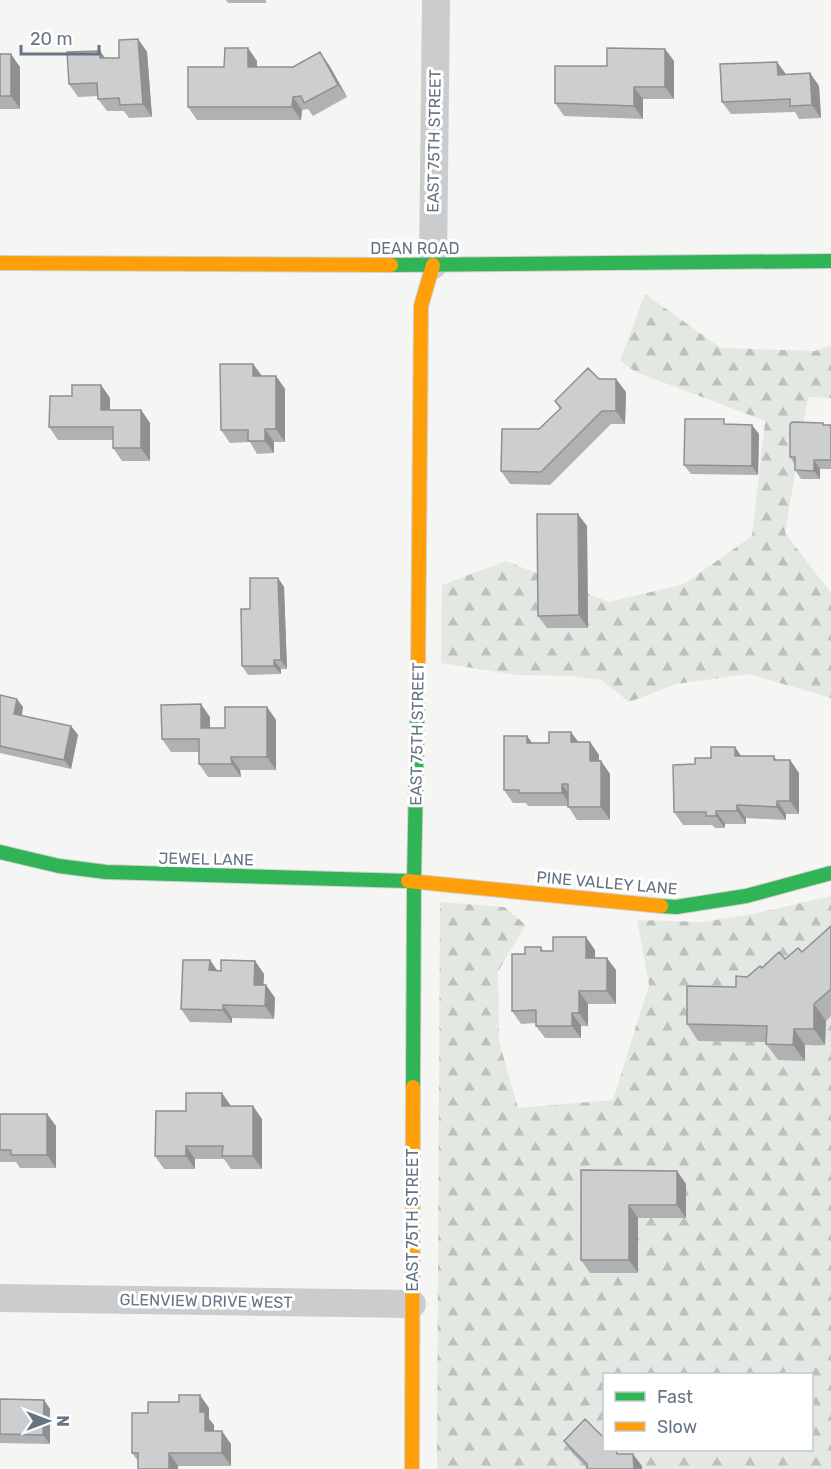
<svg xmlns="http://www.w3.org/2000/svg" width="831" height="1469" font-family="Rubik,sans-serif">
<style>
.forest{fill:url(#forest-firs);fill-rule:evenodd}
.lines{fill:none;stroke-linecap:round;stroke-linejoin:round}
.fast-casing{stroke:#d1d1d2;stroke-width:16}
.slow-casing{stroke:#d1d1d2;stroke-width:16}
.street{stroke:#cacccd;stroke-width:28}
.fast{stroke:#30b455;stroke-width:14}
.slow{stroke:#ff9f0a;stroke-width:14}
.wall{fill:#b0b1b2}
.shaded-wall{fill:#909091}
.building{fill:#cdcecf;stroke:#909091;stroke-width:1.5}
.labels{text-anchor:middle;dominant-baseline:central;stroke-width:6;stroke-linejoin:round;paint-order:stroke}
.street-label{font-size:16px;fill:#667583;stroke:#fff}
</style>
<defs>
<pattern id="forest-firs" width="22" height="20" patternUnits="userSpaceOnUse" patternTransform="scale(1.5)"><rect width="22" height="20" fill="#e4e8e2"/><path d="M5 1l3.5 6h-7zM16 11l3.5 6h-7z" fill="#bdc1bd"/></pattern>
</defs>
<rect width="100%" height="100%" fill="#f5f5f4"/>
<path class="forest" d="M645 294 721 348 815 351 831 345V398L808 397 785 533 831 593V698L749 674 676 684 629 702 601 680 572 676 517 675 441 663 442 585 506 561 609 602 684 584 752 536 765 421 636 372 620 361Z
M831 896V1469H437L440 902 504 907 526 925 498 971 499 1041 518 1108 613 1100 649 985 637 920 703 922 753 914ZM604 1374H812V1450H604Z"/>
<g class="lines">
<defs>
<path id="fast" d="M391 265 831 261
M0 852 59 866 106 872 408 881
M661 906 676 907 746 896 831 873
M413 1087 414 881 418 673"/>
<path id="slow" d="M0 263 391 265
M418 673 421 306 433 265
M408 881 661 906
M412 1469 413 1087"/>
</defs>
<use href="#fast" class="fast-casing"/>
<use href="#slow" class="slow-casing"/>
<path class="street" d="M433 265 436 0
M0 1298 412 1304"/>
<use href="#fast" class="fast"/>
<use href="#slow" class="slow"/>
</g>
<path class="wall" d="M226 0H266V3H228Z
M138 39 147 52 152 117 129 118 124 111H107L98 99V96L78 97 69 84 106 58H119Z
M665 49 674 61V99H643V119L564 116 555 103Z
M0 54 20 67V109H0Z
M257 61V67H293L329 65 347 97 313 116 308 109 302 110 301 120H197L188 107 224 67Z
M810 73 819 86 821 118 799 119 795 112 731 114 722 102 786 74Z
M262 376H276L285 389V442H274V453L257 454 250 442 230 443 221 430Z
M599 379H616L626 392 625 424H611L550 485 510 484 501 471 539 429 560 409 555 401Z
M101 385 110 398V410H141L150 423V461H122L113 448V440H58L49 427 72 396Z
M727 424 759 434 758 475 691 474 684 465Z
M824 425H831V469H820V479H801L795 470V465L790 457Z
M587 526 588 628H547L538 616Z
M278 578 284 587 287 669H281V674L248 675 242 666 250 609Z
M0 695 23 707 22 716 71 726 78 735 71 769 0 753Z
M267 707 276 720V770H240L241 777H208L199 764V752H171L162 739 210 717V728H225Z
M527 736 532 743 590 742 599 755V761H601L610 774V820H577L568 806H528L526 803H513L504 790Z
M742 756H774L777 760H790L799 773V814H786V820L746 818V824H725V828H715L712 825H683L674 812 695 764 711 758Z
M831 926V1016L826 1021 825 1045H805V1061L778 1060 766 1044V1042L698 1041 687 1024 736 987 747 977 802 952Z
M541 947 543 951 595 950V958L616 970V1004H588V1026H581V1038H545L536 1026V1023L521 1024 512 1011 525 954Z
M210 960 217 971H221L255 961 264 974 263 985H266L275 998 274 1019 232 1018V1023L190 1022 181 1009Z
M231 1106 262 1119V1169H231L224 1159H195V1169H164L155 1156 186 1111Z
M0 1114H47L56 1126V1168H20L16 1162H0Z
M581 1170 677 1171 686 1184V1218H638V1273H590L581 1260Z
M0 1399 44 1400 50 1409V1444L0 1443Z
M209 1408V1419L214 1425V1431L231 1444V1466H178V1469L138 1461 132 1453 148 1413Z
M564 1441 619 1454 642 1466 587 1468 573 1454Z"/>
<path class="shaded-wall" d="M138 39 147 52 152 117 143 104Z
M248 48 257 61V80L248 67Z
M665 49 674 61V99L665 87Z
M100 51 109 63 100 58Z
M320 52 329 65 347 97 338 85Z
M11 54 20 67V109L11 96Z
M777 62 786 74 778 75Z
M810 73 819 86 821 118 812 105Z
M634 87 643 99V119L634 106Z
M293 97 302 110 301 120 292 107Z
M253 364 262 376H253Z
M276 376 285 389V442L276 429Z
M616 379 626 392 625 424 616 411Z
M101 385 110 398V423L101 410Z
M141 410 150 423V461L141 448Z
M752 425 759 434 758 475 752 466Z
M265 429 274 442V453L265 441Z
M814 460 820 469V479L814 471Z
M578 514 587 526 588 628 579 615Z
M278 578 284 587 287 669 281 660Z
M274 660 281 669V674L274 666Z
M17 699 23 707 20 723 14 714Z
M201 704 210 717V740L201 728Z
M267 707 276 720V770L267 757Z
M71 726 78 735 71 769 64 760Z
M571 732 580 744 571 742Z
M527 736 536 748 527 743Z
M590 742 599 755V774L590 761Z
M735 747 744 760 735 756Z
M231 757 240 770 241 777 232 764Z
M790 760 799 773V814L790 801Z
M601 761 610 774V820L601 807Z
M562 784 571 797V806L562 793Z
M777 801 786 814V820L777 807Z
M737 805 746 818V824L737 811Z
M716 811 725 824V828L716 816Z
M586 937 595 950V971L586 958Z
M607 958 616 970V1004L607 991Z
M210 960 219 973 209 970Z
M255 961 264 974 263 998 254 985Z
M266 985 275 998 274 1019 265 1006Z
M579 991 588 1004V1026L579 1013Z
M814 1004 826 1021 825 1045 814 1029Z
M223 1005 232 1018V1023L223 1010Z
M572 1013 581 1026V1038L572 1026Z
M794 1029 805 1045V1061L793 1045Z
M222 1093 231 1106H222Z
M253 1106 262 1119V1169L253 1156Z
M47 1114 56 1126V1168L47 1155Z
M186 1146 195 1159V1169L186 1156Z
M677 1171 686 1184V1218L677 1205Z
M629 1205 638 1218V1273L629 1260Z
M200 1395 209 1408V1419L214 1425V1444L205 1431 200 1412Z
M44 1400 50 1409V1444L43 1435Z
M222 1431 231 1444V1466L222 1453Z
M169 1453 178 1466V1469H169Z
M633 1454 642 1466V1469H634Z"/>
<path class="building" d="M138 39 143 104 120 105 119 98 98 99 97 83 69 84 67 52 100 51V58H119V40Z
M225 48H248V67H293L320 52 338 85 304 103 301 96 293 97 292 107H188V67H224Z
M607 48 665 49V87H634V106L555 103V66H607Z
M0 54H11V96H0Z
M777 62 778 75 810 73 812 105 790 106V99L722 102 720 64Z
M220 364H253V376H276V429H265V441H248V430H221Z
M588 368 599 379H616V411H602L541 472 501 471 502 429H539L561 408 555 401Z
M72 385H101V410H141V448H113V427H49L50 396H72Z
M685 419H724V424L752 425V466L684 465Z
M792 422 823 423V425H831V460H814V471L795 470V457H790V424Z
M537 514H578L579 615 538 616Z
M250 578H278L281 660H274V666H242L241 609H250Z
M0 695 17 699 14 714 71 726 64 760 0 746Z
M201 704V728H225V707H267V757H231L232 764H199V739H162L161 705Z
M549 732H571V742H590V761H601V807H568V784H562V793H519V790H504V736H527V743H549Z
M711 747H735V756H774V760H790V801H777V807L737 805V811H716V816H706V812H674L673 765 695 764V758H711Z
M831 926V989L814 1004V1029H794L793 1045 766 1044 767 1026 687 1024V986L736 987V976L747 977 760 966 762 968 779 952 785 959 798 948 802 952Z
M553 937H586V958H607V991H579V1013H572V1026H536V1010L512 1011V954H525V947H541V951H553Z
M183 960H210L209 970 221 971V960L255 961 254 985H266L265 1006 223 1005V1010L181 1009Z
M186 1093H222V1106H253V1156H222L223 1146H186V1156H155L156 1111H186Z
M0 1114H47V1155H11V1150H0Z
M581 1170 677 1171V1205H629V1260H581Z
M179 1395H200V1412H205V1431H222V1453H169V1469H138V1453H132V1413H148V1402H179Z
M0 1399 44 1400 43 1435 0 1434Z
M585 1419 604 1438V1449H616L617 1454H633L634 1469H587V1464L564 1441Z"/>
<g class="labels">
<g class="street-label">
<text transform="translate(434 141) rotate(-89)">EAST 75TH STREET</text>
<text x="415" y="248">DEAN ROAD</text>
<text transform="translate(417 734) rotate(-89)">EAST 75TH STREET</text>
<text transform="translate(206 859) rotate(1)">JEWEL LANE</text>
<text transform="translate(607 883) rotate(5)">PINE VALLEY LANE</text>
<text transform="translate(412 1220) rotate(-90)">EAST 75TH STREET</text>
<text transform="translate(206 1301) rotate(1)">GLENVIEW DRIVE WEST</text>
</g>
</g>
<rect x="603" y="1373" width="210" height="78" fill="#ffffff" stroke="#c2c8cd" stroke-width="1.5"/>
<rect x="615" y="1392" width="30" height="9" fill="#30b455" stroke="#c2c8cd" stroke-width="1.5"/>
<text x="657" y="1403" font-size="18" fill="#667583">Fast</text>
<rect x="615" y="1422" width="30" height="9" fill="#ff9f0a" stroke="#c2c8cd" stroke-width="1.5"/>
<text x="657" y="1433" font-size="18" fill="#667583">Slow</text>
<g transform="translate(48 1421) rotate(90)" stroke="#ffffff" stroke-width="4.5" paint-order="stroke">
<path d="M0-4.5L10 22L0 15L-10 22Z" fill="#667583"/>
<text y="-9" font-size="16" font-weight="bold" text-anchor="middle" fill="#667583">N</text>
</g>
<path d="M21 45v9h78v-9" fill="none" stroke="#667583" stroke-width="3"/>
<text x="30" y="45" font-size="18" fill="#667583" stroke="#ffffff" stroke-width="4.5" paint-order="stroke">20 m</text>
</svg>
